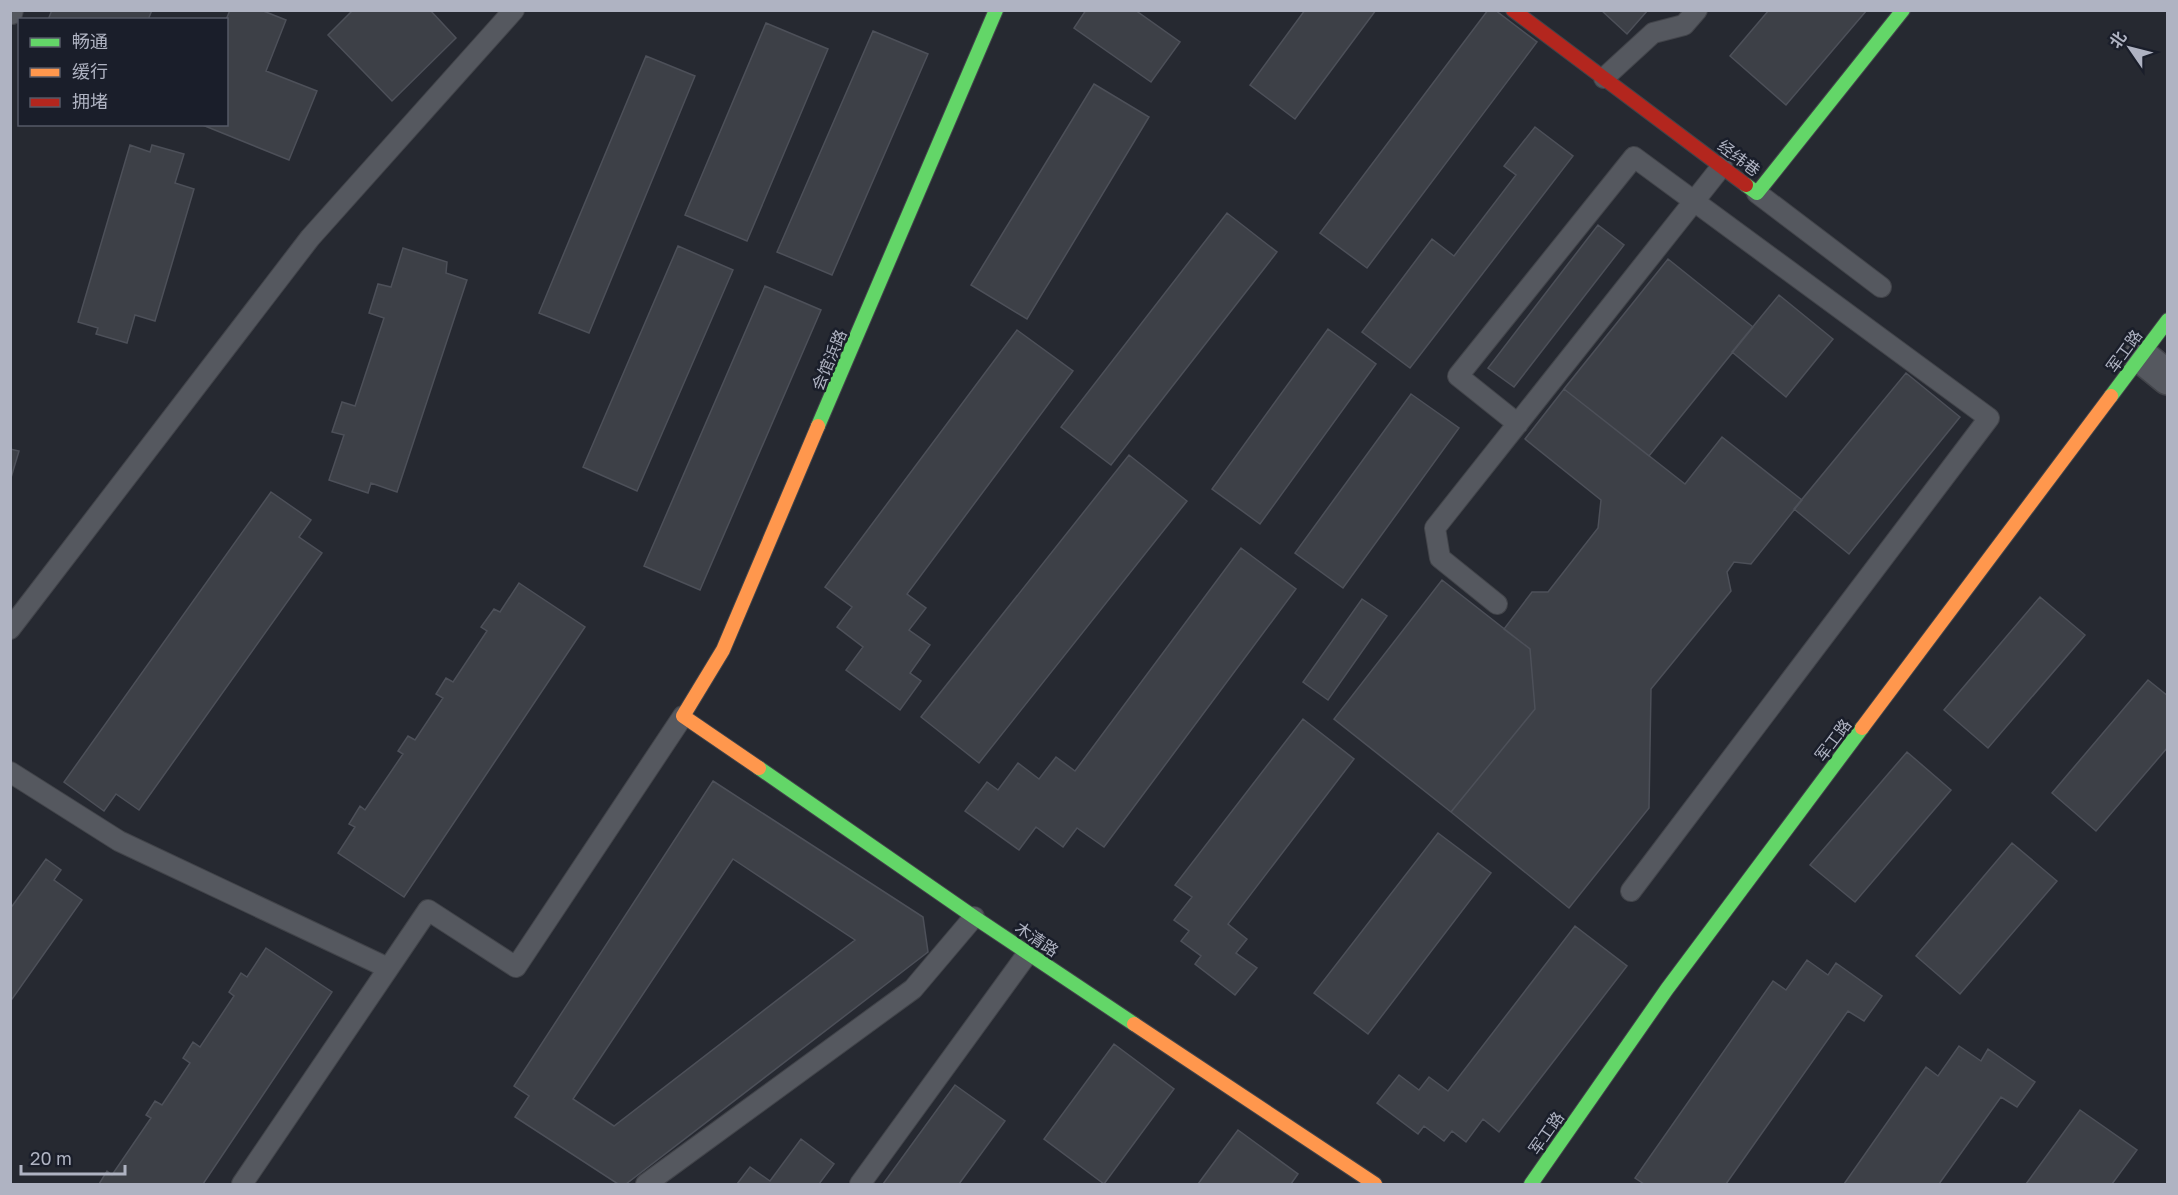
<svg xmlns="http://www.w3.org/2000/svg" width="2178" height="1195" font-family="'Golos Text','Noto Sans SC',sans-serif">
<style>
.building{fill:#3d4047;stroke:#4d5059;stroke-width:1.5;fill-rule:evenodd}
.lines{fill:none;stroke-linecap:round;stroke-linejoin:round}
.lane-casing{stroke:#42444a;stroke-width:22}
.street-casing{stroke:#42444a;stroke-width:36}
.fast-casing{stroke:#42444a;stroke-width:16}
.slow-casing{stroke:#42444a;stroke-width:16}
.jam-casing{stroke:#42444a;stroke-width:16}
.lane{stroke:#55585f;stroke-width:20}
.street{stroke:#55585f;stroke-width:33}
.fast{stroke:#63d668;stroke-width:14}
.slow{stroke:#ff974d;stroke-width:14}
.jam{stroke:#b3261e;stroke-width:14}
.labels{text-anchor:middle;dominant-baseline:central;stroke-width:5;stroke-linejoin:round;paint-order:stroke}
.street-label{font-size:16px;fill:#afb3c2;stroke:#1a1e2a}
</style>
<rect width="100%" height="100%" fill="#262931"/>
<path class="building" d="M52 10H152L148 20H48Z
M230 10H261L286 20 266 71 317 91 289 160 200 124H226V20Z
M353 10H430L456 38 392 101 328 35Z
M1086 10H1135L1180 42 1151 82 1074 28Z
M1305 10H1376L1295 119 1250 85Z
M1488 10H1495L1537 42 1367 268 1320 233Z
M1601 10H1648L1627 34Z
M1769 10H1867L1786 105 1730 56Z
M766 23 828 49 747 241 685 215Z
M873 31 928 54 832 275 777 252Z
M646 56 695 76 589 333 539 313Z
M1094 84 1149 117 1027 319 971 285Z
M1535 127 1573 156 1410 368 1362 332 1432 239 1454 256 1516 175 1504 166Z
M130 145 150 152 152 145 184 154 175 183 194 189 155 321 135 315 127 343 96 334 98 328 78 322Z
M1227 213 1277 252 1111 465 1061 427Z
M1598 225 1624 245 1514 387 1488 368Z
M678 246 733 270 637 491 583 467Z
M403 248 447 262 446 273 467 280 397 492 371 483 368 493 329 480 344 435 332 432 342 402 355 406 384 318 369 313 378 284 391 287Z
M1668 259 1753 327 1649 456 1564 389Z
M765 286 821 310 700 590 644 566Z
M1779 295 1833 339 1786 397 1732 352Z
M1328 329 1376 364 1260 524 1212 489Z
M1017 330 1073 371 907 594 926 608 909 630 930 645 910 673 921 681 900 710 846 670 863 647 837 627 852 607 825 587Z
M1906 373 1960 417 1849 554 1794 509Z
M1564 389 1685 484 1722 437 1802 500 1751 564 1734 562 1727 572 1731 591 1651 689 1649 808 1569 908 1451 812 1535 709 1530 649 1504 629 1532 592H1548L1598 528 1601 500 1525 439Z
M1411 394 1459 428 1343 588 1295 553Z
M10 449 19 451 10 481Z
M1129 455 1187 501 979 763 921 717Z
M271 492 311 520 299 537 322 553 139 810 116 794 104 811 64 782Z
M1241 548 1296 589 1104 847 1077 828 1063 847 1036 827 1019 850 965 811 987 782 998 790 1018 763 1039 779 1056 757 1075 771Z
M1442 580 1530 649 1535 709 1451 812 1334 719Z
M519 583 585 627 404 897 338 853 355 827 349 824 360 806 365 810 403 754 398 751 408 736 415 740 443 698 436 694 446 678 453 682 487 631 481 627 494 609 500 612Z
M2040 597 2085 635 1988 748 1944 710Z
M1362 599 1387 616 1328 700 1303 682Z
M2148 680 2168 696V747L2096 831 2052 793Z
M1303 719 1354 759 1228 924 1247 939 1236 953 1257 968 1235 995 1195 964 1201 956 1181 941 1189 931 1174 920 1192 897 1175 885Z
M1907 752 1951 790 1855 902 1810 865Z
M713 781 923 917 928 952 626 1184H618L515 1117 529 1096 514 1086ZM733 859 855 940 614 1126 573 1099Z
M1438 833 1491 873 1368 1034 1314 993Z
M2012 843 2057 881 1960 994 1916 956Z
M46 859 61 870 54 880 82 900 10 1002V909Z
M1575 926 1627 966 1499 1132 1483 1119 1466 1142 1452 1131 1444 1141 1424 1126 1418 1134 1377 1103 1399 1075 1419 1090 1429 1077 1448 1091Z
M266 948 332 992 203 1184H99L107 1171 112 1175 151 1118 146 1115 155 1101 162 1105 190 1063 183 1058 193 1042 200 1047 234 996 229 992 241 973 247 977Z
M1807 960 1828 975 1836 963 1882 996 1864 1021 1848 1011 1726 1184H1644L1635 1178 1773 981 1786 990Z
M1114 1044 1174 1089 1104 1184 1044 1139Z
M1959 1046 1981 1061 1988 1049 2035 1082 2017 1107 2001 1097 1939 1184H1844L1926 1067 1938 1076Z
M955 1085 1005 1121 959 1184H883Z
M2080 1110 2137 1150 2112 1184H2026Z
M1238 1130 1298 1174 1291 1184H1198Z
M801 1139 834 1164 819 1184H737L750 1167 770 1181Z"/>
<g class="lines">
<defs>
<path id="lane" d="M12 14 13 10
M1604 78 1653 33 1684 25 1697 10
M1757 193 1881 287
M1518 424 1458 376 1634 157 1989 418 1631 891
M1497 604 1440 558 1435 528 1722 166
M10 629 310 238 514 10
M10 772 119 841 388 968
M242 1184 428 910 516 967 683 716
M646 1184 913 989 974 917
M860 1184 1028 953"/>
<path id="street" d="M2141 356 2168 378"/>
<path id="fast" d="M1746 185 1757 193 1903 10
M2111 396 2168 320
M818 426 996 10
M759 768 974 917 1134 1024
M1531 1184 1667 989 1862 728"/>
<path id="slow" d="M1862 728 2111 396
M759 768 683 716 723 650 818 426
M1134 1024 1375 1184"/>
<path id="jam" d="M1513 10 1746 185"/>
</defs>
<use href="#lane" class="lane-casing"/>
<use href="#street" class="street-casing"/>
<use href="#fast" class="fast-casing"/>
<use href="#slow" class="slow-casing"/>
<use href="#jam" class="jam-casing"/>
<use href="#lane" class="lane"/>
<use href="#street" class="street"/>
<use href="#fast" class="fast"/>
<use href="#slow" class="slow"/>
<use href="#jam" class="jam"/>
</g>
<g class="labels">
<g class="street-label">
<text transform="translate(1739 158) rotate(37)">经纬巷</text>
<text transform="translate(2124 351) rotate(-54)">军工路</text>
<text transform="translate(829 360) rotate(-67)">会馆浜路</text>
<text transform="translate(1833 740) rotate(-53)">军工路</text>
<text transform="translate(1037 939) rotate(34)">木清路</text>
<text transform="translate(1546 1133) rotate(-55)">军工路</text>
</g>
</g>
<rect width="2178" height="1195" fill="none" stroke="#afb3c2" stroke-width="24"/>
<rect x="18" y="18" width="210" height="108" fill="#1a1e2a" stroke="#565a67" stroke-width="1.5"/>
<rect x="30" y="38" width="30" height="9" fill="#63d668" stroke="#565a67" stroke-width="1.5"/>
<text x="72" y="48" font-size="18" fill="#afb3c2">畅通</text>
<rect x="30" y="68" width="30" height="9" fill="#ff974d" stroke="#565a67" stroke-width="1.5"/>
<text x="72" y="78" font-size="18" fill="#afb3c2">缓行</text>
<rect x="30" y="98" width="30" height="9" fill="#b3261e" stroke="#565a67" stroke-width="1.5"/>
<text x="72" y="108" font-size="18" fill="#afb3c2">拥堵</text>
<g transform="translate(2130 48) rotate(305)" stroke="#1a1e2a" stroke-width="4.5" paint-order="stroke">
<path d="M0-4.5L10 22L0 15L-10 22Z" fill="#afb3c2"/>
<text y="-9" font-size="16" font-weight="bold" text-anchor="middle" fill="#afb3c2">北</text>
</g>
<path d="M21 1165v9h104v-9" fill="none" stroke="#afb3c2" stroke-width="3"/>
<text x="30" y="1165" font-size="18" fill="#afb3c2" stroke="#1a1e2a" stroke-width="4.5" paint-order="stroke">20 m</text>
</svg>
